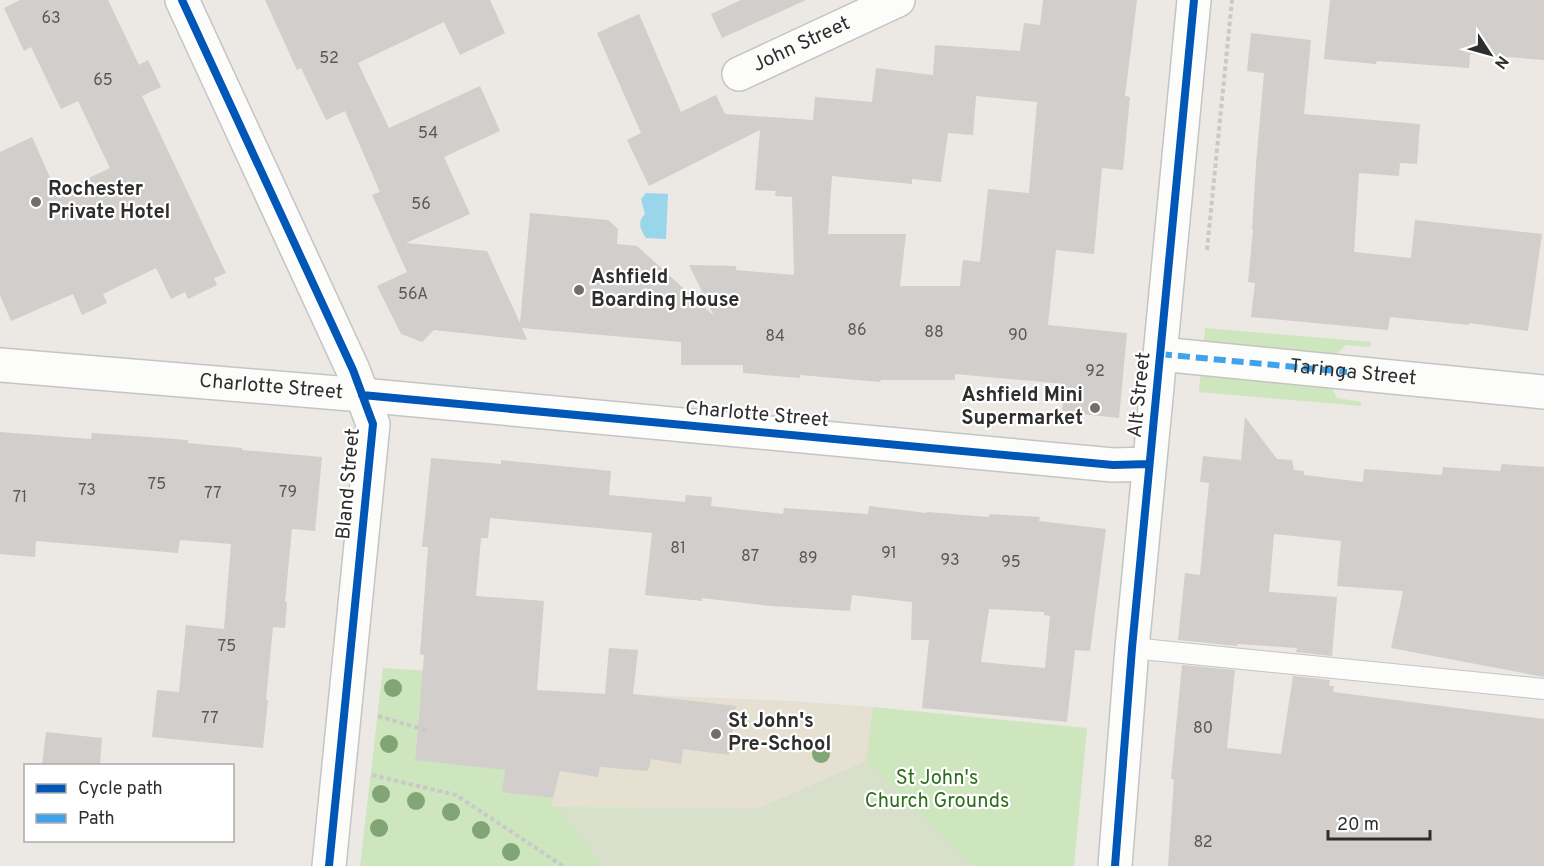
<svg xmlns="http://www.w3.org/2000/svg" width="1544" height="866" font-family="Overpass,sans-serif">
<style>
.education{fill:#e6e0d3}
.green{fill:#cee6be}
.cemetery{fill:#d8e0cc}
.water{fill:#99d6ec}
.building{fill:#d1cecb;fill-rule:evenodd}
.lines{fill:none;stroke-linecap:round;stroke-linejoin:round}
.lane-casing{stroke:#c5c4c5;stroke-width:22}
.street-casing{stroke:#c5c4c5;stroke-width:36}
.secondary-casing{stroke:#c5c4c5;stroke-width:36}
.path{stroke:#c9c9c8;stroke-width:4;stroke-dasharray:4.5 3;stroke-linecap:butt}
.lane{stroke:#fcfcfb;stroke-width:20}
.street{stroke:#fcfcfb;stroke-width:33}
.secondary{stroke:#fcfcfb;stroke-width:33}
.quiet{stroke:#3ea3eb;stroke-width:6;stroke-dasharray:12 6;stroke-linecap:butt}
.cycleway-casing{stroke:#fff;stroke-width:11}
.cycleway{stroke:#0057b8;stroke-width:8}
.tree{fill:#82a575}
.poi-dot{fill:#706f6e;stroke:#fff;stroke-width:2}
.labels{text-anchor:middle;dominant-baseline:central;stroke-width:4.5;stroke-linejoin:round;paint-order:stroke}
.number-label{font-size:16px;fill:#585857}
.street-label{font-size:20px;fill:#2e2e2e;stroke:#fff}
.poi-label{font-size:20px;font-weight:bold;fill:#2e2e2e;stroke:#fff;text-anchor:start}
.park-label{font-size:20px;fill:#2c6e1b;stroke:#fff}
</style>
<rect width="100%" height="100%" fill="#ece8e4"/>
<path class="education" d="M570 692 793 701 873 707 867 761 759 808 550 807Z"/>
<path class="green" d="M1205 328 1371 342 1370 347 1346 345 1335 355 1330 384 1337 398 1361 402V406L1199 392Z
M383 668 432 671 431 698 420 699 415 759 505 770 503 792 553 798 551 807 759 808 866 761 873 707 1087 728 1074 866H360Z"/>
<path class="cemetery" d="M867 761 972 866H602L560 809 759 808Z"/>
<path class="water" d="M646 193 668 194 666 239 646 238C640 229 637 222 645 214L641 199Z"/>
<path class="building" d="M20 0H108L139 65 148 60 161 87 142 96 226 273 214 278 217 285 188 299 185 292 171 299 156 268 103 294 107 303 82 315 73 294 11 321 0 295V152L32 137 57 193 110 168 78 101 61 109 31 47 24 51 4 8Z
M265 0H490L505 33 460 55 444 22 358 63 389 128 480 86 500 131 444 157 470 214 406 243 487 251 520 323 530 213 608 220 618 229 617 244 637 246 714 316 689 265 736 266V270L794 275 792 197 775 196 776 191 755 190 760 130 649 186 627 140 641 133 597 33 639 14 681 112 716 95 725 114 813 120 815 97 872 102 876 68 933 75 935 45 1020 51 1024 23 1040 25 1043 0H1137L1125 96 1130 97 1123 170 1102 168 1094 254 1056 250 1048 325 1127 333 1119 418 1062 412 1065 384 955 374V380H881L880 382 800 375V378L743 373V365H681V342L522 328 527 340 434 330 422 342 401 334 377 286 407 272 372 195 380 192 345 111 326 120 301 68 297 70ZM976 96 1037 102 1029 193 988 189 980 262 963 260 960 286H900L906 234H828L832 176 912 184V179L941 182 948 133 973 135Z
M741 0H806L722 38 711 14Z
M1330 0H1544V60L1470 54 1469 68 1377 61 1376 64 1324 59Z
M1251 33 1311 40 1304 114 1420 124 1417 164 1400 163 1399 176 1359 173 1354 252 1411 258 1415 220 1542 234 1528 331 1469 323V325L1390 317 1388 330 1251 317 1255 283 1248 282 1253 230H1252L1256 164 1264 73 1247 71Z
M1245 417 1277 459 1292 460 1294 470 1304 471V475L1363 482 1364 469 1442 475 1443 467 1500 471 1502 464 1544 467V677L1391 648 1403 591 1337 586 1341 541 1274 534 1269 592 1337 597 1332 656 1296 652 1297 648 1237 644V646L1178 640 1185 573 1200 575 1209 483 1200 482 1203 456 1241 460Z
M0 432 91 439 92 433 134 436 188 440V443L242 448V450L322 457 315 531 292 529 285 602H287L285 628 273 627 266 700H268L263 748 152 737 157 690 179 692 186 625 224 629 231 544 180 540 178 553 36 541 35 557 0 554Z
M431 458 501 464V460L611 471 609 495 685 502 686 495 712 497 711 506 783 514 784 508 868 514 869 506 927 513V512L989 517 990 514 1040 517 1039 521 1106 529 1090 651 1075 650 1067 722 922 708 929 640H911L912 602 852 595 850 611 771 606 702 598V601L645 595 652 533 490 518 488 538H481L476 596 544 601 537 690 605 694 609 648 638 650 633 694 736 706 729 755 683 749 681 764 651 759 648 771 600 767 598 777 560 771 553 798 502 792 505 770 415 760 424 655 420 654 428 547H422ZM989 609 1044 612V615L1050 616 1045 668 981 662Z
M1182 665 1235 670 1227 748 1281 754 1293 676 1330 680 1329 686H1334L1333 692 1544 719V866H1168L1174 779H1171Z
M46 732 102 738 100 765H42Z"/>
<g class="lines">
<defs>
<path id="lane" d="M1132 648 1544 689"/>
<g id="street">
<path id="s1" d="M739 74 898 0"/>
<path id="s2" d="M1160 354 1544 392"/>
<path id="s3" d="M0 365 362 395 1113 465 1149 464"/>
<path d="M1115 866 1132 648 1194 0"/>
</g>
<path id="secondary" d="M182 0 353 370 373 424 329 866"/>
</defs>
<use href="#lane" class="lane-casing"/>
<use href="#street" class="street-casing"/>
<use href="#secondary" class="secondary-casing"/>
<path class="path" d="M1207 250 1232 0
M378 716 426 730
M372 775 456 795 563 866"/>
<use href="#lane" class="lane"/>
<use href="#street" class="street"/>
<use href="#secondary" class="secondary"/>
<path class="quiet" d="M1160 354 1347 372"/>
<defs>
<path id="cycleway" d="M182 0 353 370 373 424 329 866
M362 395 1113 465 1149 464
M1115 866 1132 648 1194 0"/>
</defs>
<use href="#cycleway" class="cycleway-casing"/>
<use href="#cycleway" class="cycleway"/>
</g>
<g class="tree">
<circle cx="393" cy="688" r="9"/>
<circle cx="389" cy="744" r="9"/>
<circle cx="821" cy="754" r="9"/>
<circle cx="381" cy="794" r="9"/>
<circle cx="416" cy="801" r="9"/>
<circle cx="451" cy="812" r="9"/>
<circle cx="379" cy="828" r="9"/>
<circle cx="481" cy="830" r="9"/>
<circle cx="511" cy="852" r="9"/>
</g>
<g class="poi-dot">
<circle cx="36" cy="202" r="6"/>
<circle cx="579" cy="290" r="6"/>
<circle cx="1095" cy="408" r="6"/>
<circle cx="716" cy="734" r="6"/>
</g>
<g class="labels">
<g class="number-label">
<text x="51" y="19">63</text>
<text x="329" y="59">52</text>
<text x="103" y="81">65</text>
<text x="428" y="134">54</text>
<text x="421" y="205">56</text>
<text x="413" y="295">56A</text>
<text x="857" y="331">86</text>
<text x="934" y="333">88</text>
<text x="1018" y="336">90</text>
<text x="775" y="337">84</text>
<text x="1095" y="372">92</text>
<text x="157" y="485">75</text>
<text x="87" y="491">73</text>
<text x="288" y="493">79</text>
<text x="213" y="494">77</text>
<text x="20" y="498">71</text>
<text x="678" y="549">81</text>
<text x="889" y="554">91</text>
<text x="750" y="557">87</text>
<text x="808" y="559">89</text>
<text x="950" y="561">93</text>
<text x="1011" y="563">95</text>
<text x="227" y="647">75</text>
<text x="210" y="719">77</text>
<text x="1203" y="729">80</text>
<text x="1203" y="843">82</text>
</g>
<g class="street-label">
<text stroke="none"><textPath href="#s1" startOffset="69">John Street</textPath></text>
<text stroke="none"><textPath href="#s2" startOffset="194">Taringa Street</textPath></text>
<text stroke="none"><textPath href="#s3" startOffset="272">Charlotte Street</textPath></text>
<text transform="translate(1140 395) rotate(-84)">Alt Street</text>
<text transform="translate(757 415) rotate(5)">Charlotte Street</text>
<text transform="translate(349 484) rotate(-85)">Bland Street</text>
</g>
<g class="poi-label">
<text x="48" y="190">Rochester<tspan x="48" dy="23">Private Hotel</tspan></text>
<text x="591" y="278">Ashfield<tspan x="591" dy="23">Boarding House</tspan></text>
<text x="1083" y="396" text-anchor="end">Ashfield Mini<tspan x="1083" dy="23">Supermarket</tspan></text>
<text x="728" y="722">St John's<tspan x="728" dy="23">Pre-School</tspan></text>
</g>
<g class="park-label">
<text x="937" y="779">St John's<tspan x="937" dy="23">Church Grounds</tspan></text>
</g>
</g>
<rect x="24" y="764" width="210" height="78" fill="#ffffff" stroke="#ababab" stroke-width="1.5"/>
<rect x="36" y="784" width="30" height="9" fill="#0057b8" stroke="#ababab" stroke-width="1.5"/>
<text x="78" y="794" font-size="18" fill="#2e2e2e">Cycle path</text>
<rect x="36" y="814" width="30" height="9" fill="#3ea3eb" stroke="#ababab" stroke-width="1.5"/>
<text x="78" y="824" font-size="18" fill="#2e2e2e">Path</text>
<g transform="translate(1490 54) rotate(126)" stroke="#ffffff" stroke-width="4.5" paint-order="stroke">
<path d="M0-4.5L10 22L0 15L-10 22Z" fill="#2e2e2e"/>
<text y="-9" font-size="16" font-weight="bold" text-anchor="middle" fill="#2e2e2e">N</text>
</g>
<path d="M1328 830v9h102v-9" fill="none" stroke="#2e2e2e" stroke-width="3"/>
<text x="1337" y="830" font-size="18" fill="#2e2e2e" stroke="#ffffff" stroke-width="4.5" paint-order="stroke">20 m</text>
</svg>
